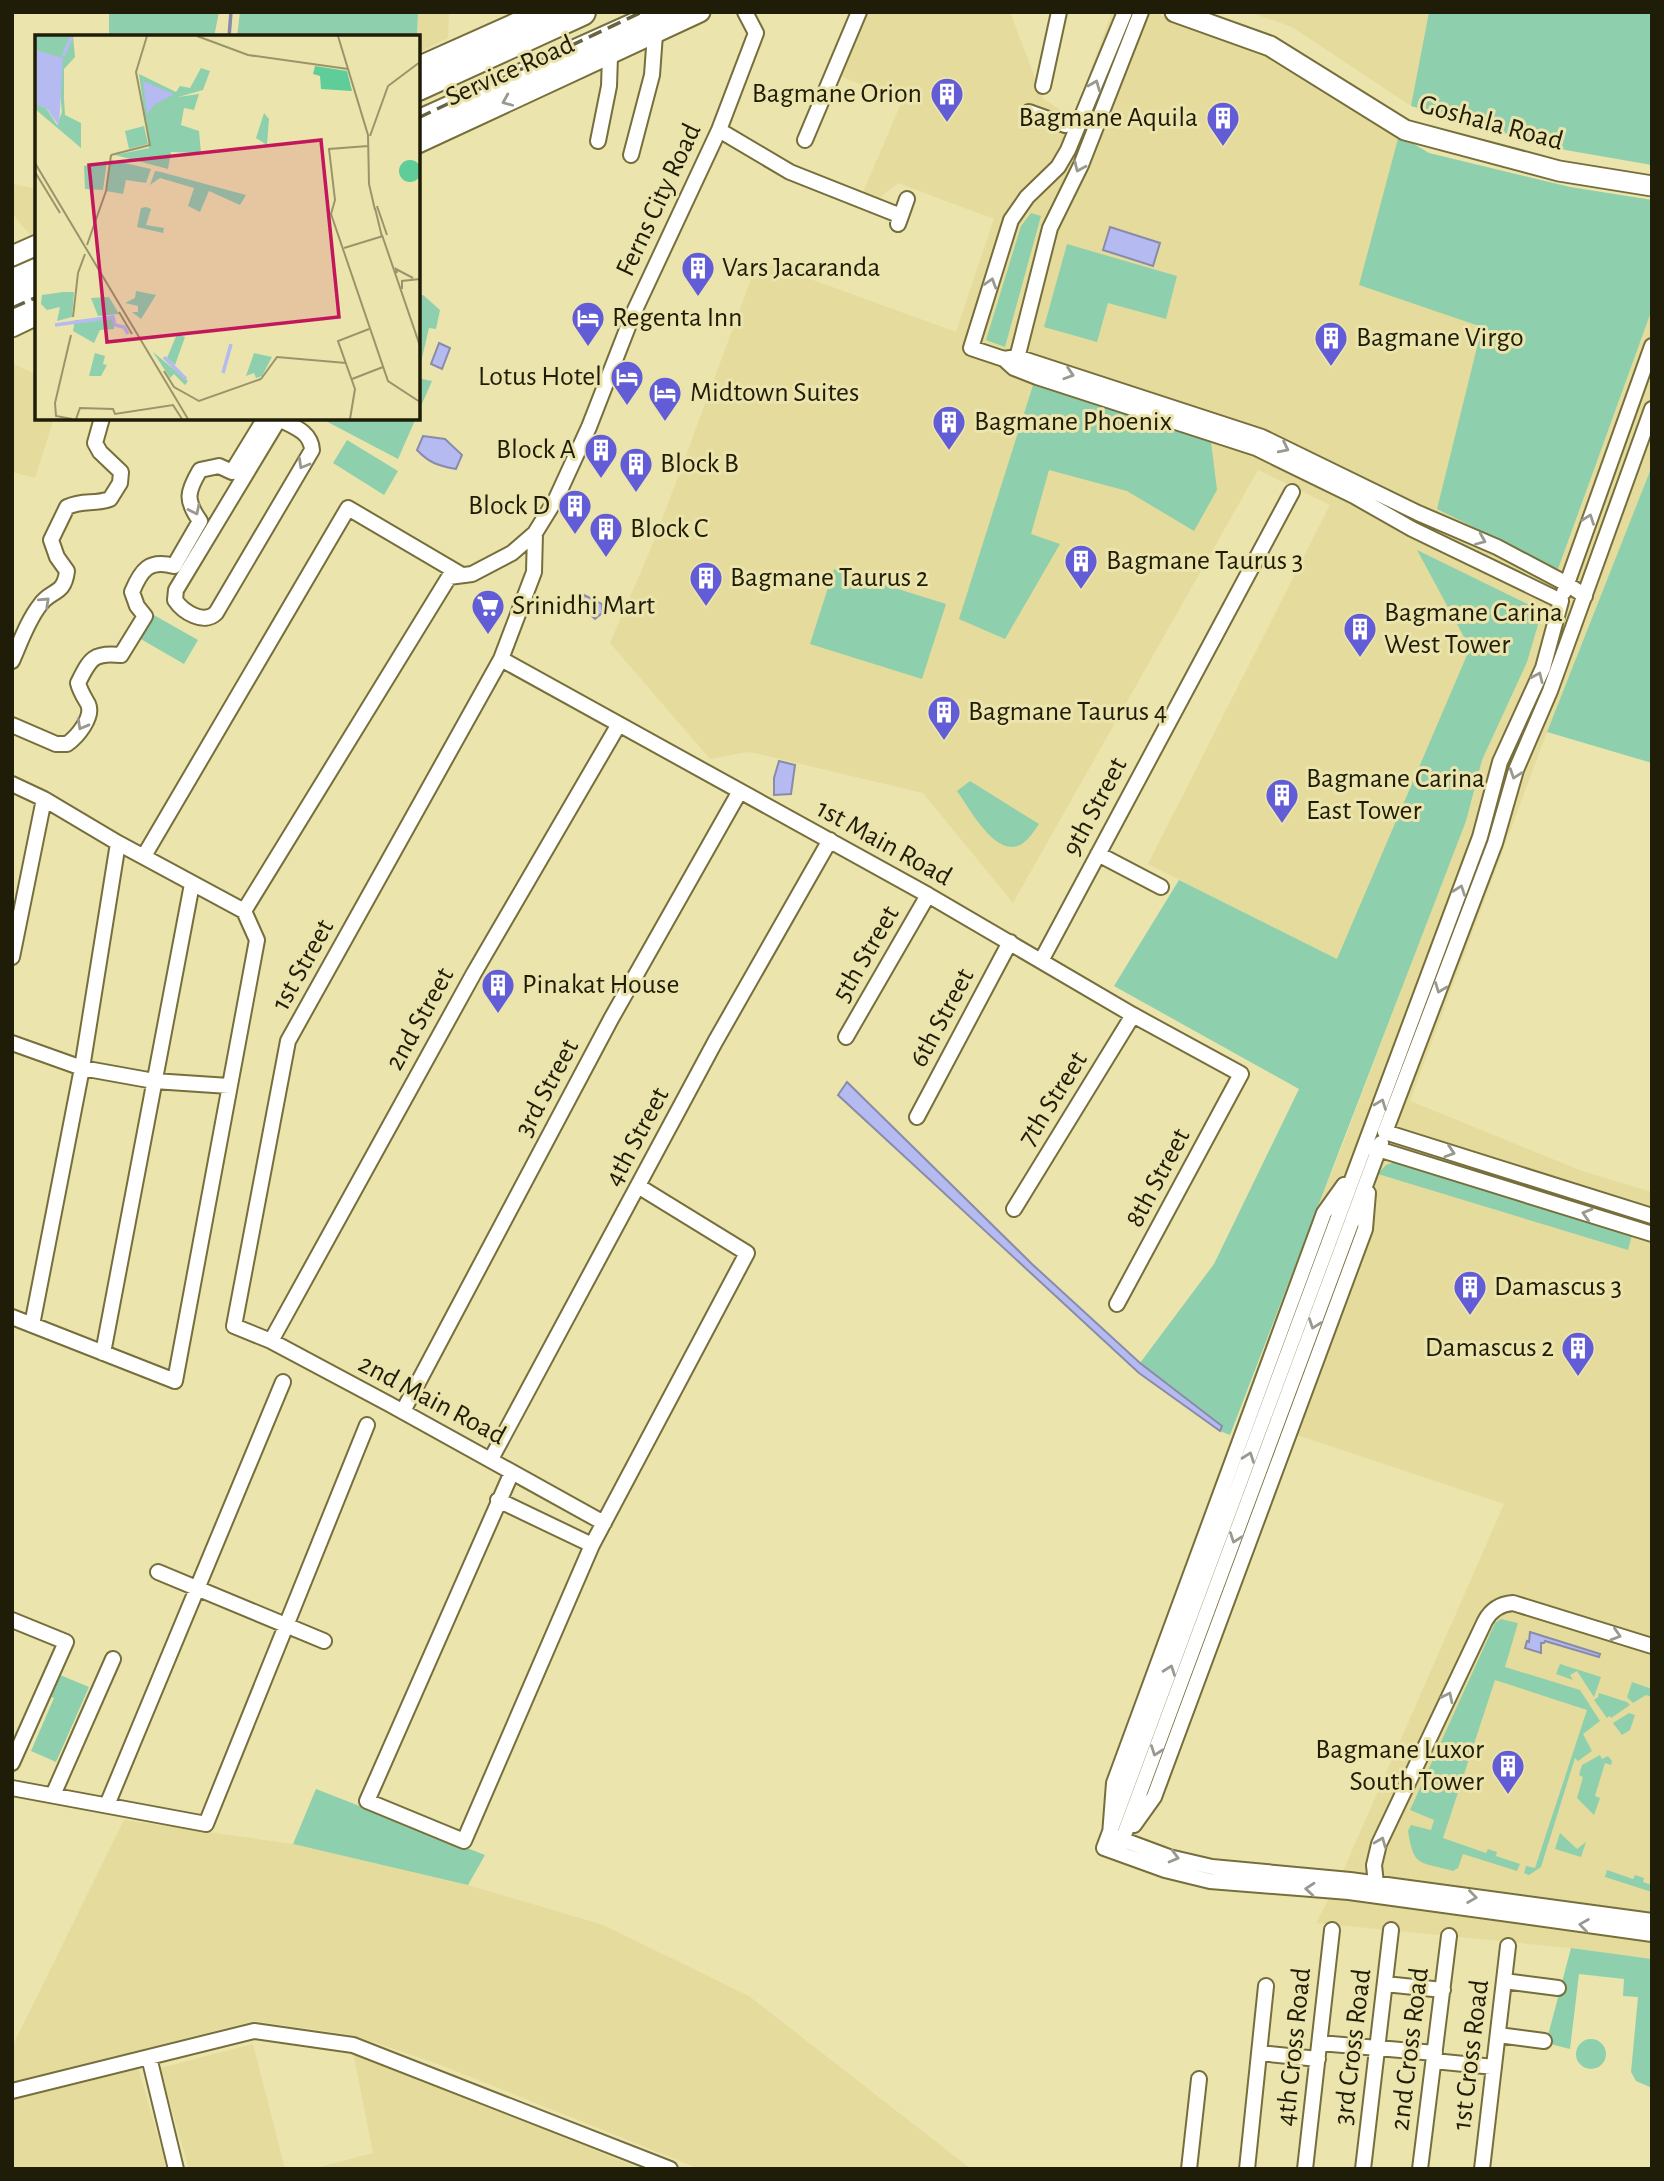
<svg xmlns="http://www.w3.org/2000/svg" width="1664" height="2181" font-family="'Alegreya Sans',sans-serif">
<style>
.built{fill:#e4db9c}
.green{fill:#8ed0ad}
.water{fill:#b5baf0;stroke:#888baa;stroke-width:2}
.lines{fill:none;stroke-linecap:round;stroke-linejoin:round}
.stream{stroke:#888baa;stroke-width:3.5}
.street-casing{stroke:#766e3b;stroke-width:18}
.secondary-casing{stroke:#766e3b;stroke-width:23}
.highway-casing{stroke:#766e3b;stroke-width:30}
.street{stroke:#fff;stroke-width:14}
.secondary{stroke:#fff;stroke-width:19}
.highway{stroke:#fff;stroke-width:26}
.rail{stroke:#686342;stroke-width:3.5;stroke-dasharray:14 7;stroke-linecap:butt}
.oneway{stroke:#9a998f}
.labels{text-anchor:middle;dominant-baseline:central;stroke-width:6;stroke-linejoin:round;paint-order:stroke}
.street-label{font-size:28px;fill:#1f1c07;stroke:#ece4ad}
.poi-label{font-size:28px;fill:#1f1c07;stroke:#ece4ad;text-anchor:start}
.inset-river{fill:none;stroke:#b5baf0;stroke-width:3.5}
.inset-road{fill:none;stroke:#9a946b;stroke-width:2}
.view{fill:#c2185b;fill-opacity:0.15;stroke:#c2185b;stroke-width:3.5}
.inset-edge{fill:none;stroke:#1f1c07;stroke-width:3.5}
</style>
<rect width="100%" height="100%" fill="#ece4ad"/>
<path class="built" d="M418 12H449L448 38 418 53Z
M861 12H1010L1043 99 1061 110H1076L1112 12H1151L1266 52 1428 153 1570 187 1652 200V466L1547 732 1410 1101 1582 1171 1652 1192V1959L1571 1948 1316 1923 1343 1871 1504 1504 1297 1435 1372 1234 1313 1214 1335 1165 1400 993 1148 864 1330 505 1258 470 1013 903 923 793 759 754 747 752 710 759 610 643 652 546 678 477 758 260 956 332 994 219 898 183 874 202 861 197 902 101 835 74Z
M1249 12H1652V165L1560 149 1411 106 1292 27Z
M12 184 37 189V232L30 235 12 213Z
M12 363 37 375V418H54L35 478 12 472Z
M124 1820 293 1844 468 1885 603 1925 749 1996 971 2169H700L438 2064 352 2035 254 2021 12 2082V2047Z
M253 2044 285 2169H189L160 2068Z
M353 2052 641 2169H312L373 2153Z
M138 2067 167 2169H12V2100Z"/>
<path class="green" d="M109 12H219L214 37H109Z
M240 12H418L417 37H237Z
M1429 12H1652V165L1560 149 1411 106Z
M1399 135 1429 153 1570 187 1652 200V309L1558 569 1437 509 1482 327 1359 285Z
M1031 213 1041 216 1005 347 986 340 1021 226Z
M1067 244 1177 276 1166 319 1108 303 1097 342 1044 327Z
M418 295H423L440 310 436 329 429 328 418 375Z
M418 378 432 381 418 413Z
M1034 382 1211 442 1217 490 1194 531 1127 491 1049 470 1031 534 1060 544 1005 639 959 619Z
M320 418H416L398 459Z
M347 440 398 471 384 495 333 463Z
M1652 466V763L1547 732Z
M1417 550 1542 611 1527 662 1482 760 1466 821 1230 1435 1220 1431 1221 1426 1140 1363 1214 1264 1299 1089 1114 986 1179 880 1337 959 1470 648Z
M834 569 946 604 922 679 810 644Z
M152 614 198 640 184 664 139 638Z
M970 781 1039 824C1034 831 1028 841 1020 845 995 857 970 809 957 791Z
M1398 1161 1632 1235 1628 1250 1378 1174 1386 1165Z
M1501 1619 1518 1623 1505 1667 1580 1690 1600 1721 1583 1734 1592 1751 1578 1761 1575 1758 1541 1867 1529 1875 1524 1873 1526 1866 1535 1868 1587 1710 1495 1680 1443 1838 1486 1853 1488 1849 1497 1852 1496 1856 1520 1864 1517 1871 1463 1854 1458 1868 1453 1871C1419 1861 1414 1868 1408 1831L1411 1825 1431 1830 1434 1820 1410 1810 1495 1623Z
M1560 1664 1601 1677 1594 1697 1577 1671 1570 1675 1573 1680 1556 1674Z
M60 1675 89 1687 56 1762 31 1751 54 1698 51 1697Z
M1632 1682 1652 1689V1697L1646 1695 1633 1703 1627 1697Z
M1599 1693 1627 1702 1630 1705 1611 1718 1610 1716 1607 1718 1594 1700 1598 1697Z
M1629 1713 1635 1715 1630 1730 1622 1735 1613 1723Z
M1600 1755 1602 1759 1608 1756 1612 1761 1611 1765 1605 1763 1595 1796 1600 1798 1594 1815 1577 1798 1583 1777 1579 1775 1582 1765Z
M316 1789 485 1855 468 1885 293 1844Z
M1560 1833 1577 1849 1586 1842 1581 1857 1555 1849Z
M1607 1870 1633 1879 1635 1875 1644 1878 1643 1882 1652 1885V1892L1605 1877Z
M1571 1948 1652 1959V2088L1636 2081 1631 2072 1638 1997 1623 1996 1624 1979 1579 1974 1570 2049 1546 2043Z
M1576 2054a15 15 0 1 1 30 0a15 15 0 1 1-30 0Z"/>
<path class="water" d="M1110 227 1160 243 1153 266 1103 250Z
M439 343 450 348 442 369 431 364Z
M423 436 445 439 462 455 456 469C439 466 429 463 417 450Z
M582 594 602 604V613L595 619 573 599Z
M779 761 795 765 791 794 774 795V778Z
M847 1082 1032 1264 1140 1363 1222 1426 1220 1431 1139 1373 838 1095Z
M1530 1632 1600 1654 1599 1657 1545 1641 1544 1643H1541V1653L1525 1648 1527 1641 1529 1642Z"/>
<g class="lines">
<path class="stream" d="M229 37 231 12"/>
<defs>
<path id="street" d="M1125 12 1068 150 1058 167 1027 197 1011 220 971 348 1004 359 1014 368 1037 377 1256 448 1354 496 1412 529 1561 601 1543 668 1500 762 1480 837 1365 1145 1652 1234
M1043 86 1059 12
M1029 112 1065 125 1079 123
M719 130 790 172 901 216 898 224
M805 140 859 12
M598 141 609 86 610 56
M631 155 652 75 655 34
M901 216 907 199
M1004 359 1017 357 1262 437 1418 513 1497 547 1567 584 1585 596
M1015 366 1050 228 1081 165 1141 12
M1652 409 1550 691 1516 770 1495 843 1385 1132 1652 1216
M277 418C292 426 311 431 312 450L216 613C204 625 183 612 175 600L176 590 279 419
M1564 592 1652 346
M501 659 928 895 1133 1015 1241 1074 1117 1304
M12 661C20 643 28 620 40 605 51 589 64 596 67 571L57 557 51 540 67 507C84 499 93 505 110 499L120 483 121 472 100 452 95 443 102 418
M12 725 56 744H67C77 737 94 717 88 704 84 697 80 691 78 683 90 659 93 652 121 655L145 616 137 606 132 592C141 570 149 559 174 566L200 521C185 500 187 492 200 470L219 466 232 472 265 418
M12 784 44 799 118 843 244 911 257 940 175 1381 12 1317
M1098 854 1161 887
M144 856 348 508 462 575
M244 911 449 577 472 574 512 553 535 533
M12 957 44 799
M1041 961 1292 492
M846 1037 928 895
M12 1043 82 1068 154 1081 229 1086
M917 1117 1010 942
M1365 1145 1104 1848 1165 1870 1210 1881 1349 1892 1652 1934
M1344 1185 1324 1213 1114 1783 1110 1835 1169 1857 1212 1867 1350 1880 1652 1921
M1014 1209 1133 1015
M32 1325 82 1068 118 843
M271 1341 474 973 619 724
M103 1353 192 884
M403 1411 611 1019 740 791
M491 1459 715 1042 830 840
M512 1472 367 1801 464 1841 592 1545 747 1253 638 1186
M498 1500 592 1545
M604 1523 389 1404 271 1341 234 1326 288 1041 501 659 534 572 535 533 556 499 589 427 633 314 719 130 756 33 745 12
M158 1572 324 1641
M12 1620 66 1642 12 1763
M12 1788 206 1824 367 1425
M53 1795 113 1659
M107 1805 283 1382
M1134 1825 1154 1797 1365 1229 1368 1193
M1120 1846 1381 1143
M1376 1884 1374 1865 1379 1844 1485 1621C1491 1610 1500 1604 1513 1603L1652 1646
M1504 1981 1558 1988
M1385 1984 1443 1990
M1498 2035 1544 2041
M1320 2043 1435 2053
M1259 2053 1318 2059
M149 2057 176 2169
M1434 2061 1494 2067
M12 2091 254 2031 353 2045 670 2169
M1189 2169 1199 2079
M1247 2169 1266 1986
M1305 2169 1332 1930
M1363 2169 1391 1930
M1420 2169 1449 1936
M1482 2169 1508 1946"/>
<path id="secondary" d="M1175 12 1270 46 1405 130 1559 171 1652 186
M418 67 541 12
M418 143 700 12
M12 256 37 245
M12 327 37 315"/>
<path id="highway" d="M418 87 582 12
M418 124 667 12
M12 283 37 272
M12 308 37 298"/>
</defs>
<use href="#street" class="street-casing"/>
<use href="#secondary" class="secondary-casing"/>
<use href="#highway" class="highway-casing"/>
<use href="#street" class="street"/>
<use href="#secondary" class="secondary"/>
<use href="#highway" class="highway"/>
<path class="rail" d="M418 118 642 12
M12 308 37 297"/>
</g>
<defs><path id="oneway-chevron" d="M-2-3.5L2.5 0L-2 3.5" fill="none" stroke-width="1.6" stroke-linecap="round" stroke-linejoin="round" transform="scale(1.75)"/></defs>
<g class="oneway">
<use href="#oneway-chevron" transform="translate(1095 85) rotate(-68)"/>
<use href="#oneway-chevron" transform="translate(507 101) rotate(157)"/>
<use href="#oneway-chevron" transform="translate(1079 167) rotate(114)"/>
<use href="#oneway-chevron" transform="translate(991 283) rotate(-73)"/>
<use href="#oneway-chevron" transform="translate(1069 374) rotate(18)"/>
<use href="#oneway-chevron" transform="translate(1284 448) rotate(26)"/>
<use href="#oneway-chevron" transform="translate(303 464) rotate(120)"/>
<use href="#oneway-chevron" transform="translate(195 510) rotate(64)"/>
<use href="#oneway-chevron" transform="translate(1589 519) rotate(-70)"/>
<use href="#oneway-chevron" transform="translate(1481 540) rotate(23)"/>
<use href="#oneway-chevron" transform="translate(45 602) rotate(-43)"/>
<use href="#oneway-chevron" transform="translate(1538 677) rotate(-66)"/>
<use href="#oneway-chevron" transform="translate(82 725) rotate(119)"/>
<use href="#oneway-chevron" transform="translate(1515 774) rotate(109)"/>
<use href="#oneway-chevron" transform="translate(1460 890) rotate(-70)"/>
<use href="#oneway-chevron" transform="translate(1440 988) rotate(111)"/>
<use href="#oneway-chevron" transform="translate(1381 1104) rotate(-69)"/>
<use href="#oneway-chevron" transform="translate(1450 1152) rotate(18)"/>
<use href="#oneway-chevron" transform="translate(1587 1214) rotate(-163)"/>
<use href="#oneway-chevron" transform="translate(1314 1324) rotate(110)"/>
<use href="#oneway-chevron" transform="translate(1249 1457) rotate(-70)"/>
<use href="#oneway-chevron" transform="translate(1235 1538) rotate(110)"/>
<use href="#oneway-chevron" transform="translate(1616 1635) rotate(17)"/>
<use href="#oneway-chevron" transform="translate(1170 1670) rotate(-70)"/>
<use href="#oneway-chevron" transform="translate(1448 1697) rotate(-64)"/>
<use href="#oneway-chevron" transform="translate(1156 1751) rotate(110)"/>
<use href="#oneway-chevron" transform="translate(1381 1842) rotate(-68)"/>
<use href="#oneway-chevron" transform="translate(1174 1857) rotate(15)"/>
<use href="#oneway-chevron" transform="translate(1310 1889) rotate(-175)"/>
<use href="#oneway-chevron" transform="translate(1472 1897) rotate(8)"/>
<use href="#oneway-chevron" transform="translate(1584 1925) rotate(-172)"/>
</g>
<defs>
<symbol id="building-pin" viewBox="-11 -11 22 30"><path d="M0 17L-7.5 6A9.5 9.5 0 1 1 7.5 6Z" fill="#625dd6" stroke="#ece4ad"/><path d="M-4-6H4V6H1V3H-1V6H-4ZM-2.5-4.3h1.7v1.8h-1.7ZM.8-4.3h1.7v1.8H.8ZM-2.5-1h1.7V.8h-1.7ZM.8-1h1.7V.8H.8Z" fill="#fff"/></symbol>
<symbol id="hotel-pin" viewBox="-11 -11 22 30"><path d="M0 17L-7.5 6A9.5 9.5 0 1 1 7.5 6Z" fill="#625dd6" stroke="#ece4ad"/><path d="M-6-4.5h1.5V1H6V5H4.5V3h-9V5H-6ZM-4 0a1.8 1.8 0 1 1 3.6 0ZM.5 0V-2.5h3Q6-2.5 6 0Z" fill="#fff"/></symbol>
<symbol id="supermarket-pin" viewBox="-11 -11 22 30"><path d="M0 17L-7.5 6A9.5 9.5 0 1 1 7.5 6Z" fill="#625dd6" stroke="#ece4ad"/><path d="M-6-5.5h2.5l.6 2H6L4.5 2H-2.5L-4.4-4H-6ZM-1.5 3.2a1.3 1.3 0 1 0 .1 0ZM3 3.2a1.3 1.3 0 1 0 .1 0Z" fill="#fff"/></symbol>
</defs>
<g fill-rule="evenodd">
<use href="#building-pin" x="928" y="75" width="38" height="52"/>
<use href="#building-pin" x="1204" y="99" width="38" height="52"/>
<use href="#building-pin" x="679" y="249" width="38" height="52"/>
<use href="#hotel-pin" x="569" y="299" width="38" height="52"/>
<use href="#building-pin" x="1312" y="319" width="38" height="52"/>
<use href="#hotel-pin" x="608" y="358" width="38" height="52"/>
<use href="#hotel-pin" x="646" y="374" width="38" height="52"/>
<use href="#building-pin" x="930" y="403" width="38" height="52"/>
<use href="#building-pin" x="582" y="431" width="38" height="52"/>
<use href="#building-pin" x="617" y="445" width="38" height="52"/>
<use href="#building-pin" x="556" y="487" width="38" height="52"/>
<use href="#building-pin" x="587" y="510" width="38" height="52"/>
<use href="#building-pin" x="1062" y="542" width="38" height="52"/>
<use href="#building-pin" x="687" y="559" width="38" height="52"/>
<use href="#supermarket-pin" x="469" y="587" width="38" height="52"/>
<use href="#building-pin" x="1341" y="610" width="38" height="52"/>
<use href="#building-pin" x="925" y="693" width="38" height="52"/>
<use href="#building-pin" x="1263" y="776" width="38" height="52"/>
<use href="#building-pin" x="479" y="966" width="38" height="52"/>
<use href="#building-pin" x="1451" y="1268" width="38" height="52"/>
<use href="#building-pin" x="1559" y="1329" width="38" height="52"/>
<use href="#building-pin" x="1489" y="1747" width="38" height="52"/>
</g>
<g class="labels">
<g class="street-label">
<text transform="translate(510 71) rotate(-24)">Service Road</text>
<text transform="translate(1491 123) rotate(15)">Goshala Road</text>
<text transform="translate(659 200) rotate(-65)">Ferns City Road</text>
<text transform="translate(1095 807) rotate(-62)">9th Street</text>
<text transform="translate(884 843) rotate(29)">1st Main Road</text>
<text transform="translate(866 954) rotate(-60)">5th Street</text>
<text transform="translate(303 965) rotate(-61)">1st Street</text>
<text transform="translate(942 1018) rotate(-62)">6th Street</text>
<text transform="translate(420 1019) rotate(-61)">2nd Street</text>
<text transform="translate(547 1088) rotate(-62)">3rd Street</text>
<text transform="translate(1053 1099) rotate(-58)">7th Street</text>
<text transform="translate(637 1137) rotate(-62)">4th Street</text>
<text transform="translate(1158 1178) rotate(-62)">8th Street</text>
<text transform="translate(432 1400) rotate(28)">2nd Main Road</text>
<text transform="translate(1294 2047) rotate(-84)">4th Cross Road</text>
<text transform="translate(1353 2047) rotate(-83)">3rd Cross Road</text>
<text transform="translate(1410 2049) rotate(-83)">2nd Cross Road</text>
<text transform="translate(1471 2055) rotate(-83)">1st Cross Road</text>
</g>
<g class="poi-label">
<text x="922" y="94" text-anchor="end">Bagmane Orion</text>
<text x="1198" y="118" text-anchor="end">Bagmane Aquila</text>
<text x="722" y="268">Vars Jacaranda</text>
<text x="612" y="318">Regenta Inn</text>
<text x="1356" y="338">Bagmane Virgo</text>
<text x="602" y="377" text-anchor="end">Lotus Hotel</text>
<text x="690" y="393">Midtown Suites</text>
<text x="974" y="422">Bagmane Phoenix</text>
<text x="576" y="450" text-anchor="end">Block A</text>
<text x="660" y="464">Block B</text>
<text x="550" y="506" text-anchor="end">Block D</text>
<text x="630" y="529">Block C</text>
<text x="1106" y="561">Bagmane Taurus 3</text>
<text x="730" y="578">Bagmane Taurus 2</text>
<text x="512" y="606">Srinidhi Mart</text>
<text x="1384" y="613">Bagmane Carina<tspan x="1384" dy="32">West Tower</tspan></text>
<text x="968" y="712">Bagmane Taurus 4</text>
<text x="1306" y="779">Bagmane Carina<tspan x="1306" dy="32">East Tower</tspan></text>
<text x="522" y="985">Pinakat House</text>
<text x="1494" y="1287">Damascus 3</text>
<text x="1554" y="1348" text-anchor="end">Damascus 2</text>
<text x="1484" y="1750" text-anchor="end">Bagmane Luxor<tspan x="1484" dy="32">South Tower</tspan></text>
</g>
</g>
<g transform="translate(35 35)">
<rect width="385" height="385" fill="#ece4ad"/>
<path d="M0 1H38L40 22 29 34V64L30 80 46 88V113L0 74V69L11 73 22 90 27 77 21 22 0 15ZM166 33 175 36 168 55 143 62 164 59 159 75 149 73 146 90 164 96 166 118 136 117 133 134 80 120 114 113 104 39 141 57 145 51 155 53ZM229 78 234 84 232 110 221 103ZM109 91 113 109 94 114 90 96ZM76 125 116 134 111 148 91 145 88 159 71 156ZM72 126 68 155 50 154 49 131ZM120 136 126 137 211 160 205 170 174 156 165 177 153 171 159 153 125 143 115 150ZM111 172 116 174 111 190 129 193 128 198 102 192 106 173ZM101 256 121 260 106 284 97 277H103V271L90 268 100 263ZM28 257H39L37 282 22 286 25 272 12 275 6 269 7 260ZM74 262 84 279 63 281 56 263ZM79 284V294L65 295 59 308 38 296 40 285ZM142 299 150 302 140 330 132 323ZM118 317 153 346 150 350 139 339 135 343ZM60 318 70 321 68 329 72 330 66 341H54ZM219 318 237 322 227 341 221 343 219 338 211 341Z" fill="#8ed0ad"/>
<path d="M280 31 312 36 317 56 286 54 285 41 278 39ZM364 136a11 11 0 1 1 22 0a11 11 0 1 1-22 0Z" fill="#5ecd99"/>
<path d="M0 15 28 23 24 91 12 74 0 69ZM108 46 139 59 119 70 112 80Z" fill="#b5baf0"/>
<path class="inset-river" d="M28 21 37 1M20 290 78 282 80 290 89 292 93 299M129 322 151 344M188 338 196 309"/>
<path class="inset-road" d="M162 1 213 20 313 34M303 1 333 100 334 149 340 175M335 101 353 51 385 27M333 111 294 114 300 165 296 179 353 346 385 367M76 120 115 110 101 37 112 1M0 128 153 384M0 137 25 178M342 171 352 200M340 173 347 202M347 200 385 311M52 210 71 156 76 120M309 213 348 201M362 238 361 234 378 243M367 254V246L385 244M84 277 97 299M38 282 43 238 50 219M36 300 20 368 21 381 37 384M129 336 139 352 164 366 226 344M226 344 242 322 311 328M317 344 348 332M41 384 45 373 78 374 80 379 138 370 147 384M315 384 320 354 303 306 334 294"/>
<path class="view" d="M286 105 304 282 72 307 54 130Z"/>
<rect width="385" height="385" class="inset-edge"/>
</g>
<rect width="1664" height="2181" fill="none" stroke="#1f1c07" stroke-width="28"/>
</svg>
